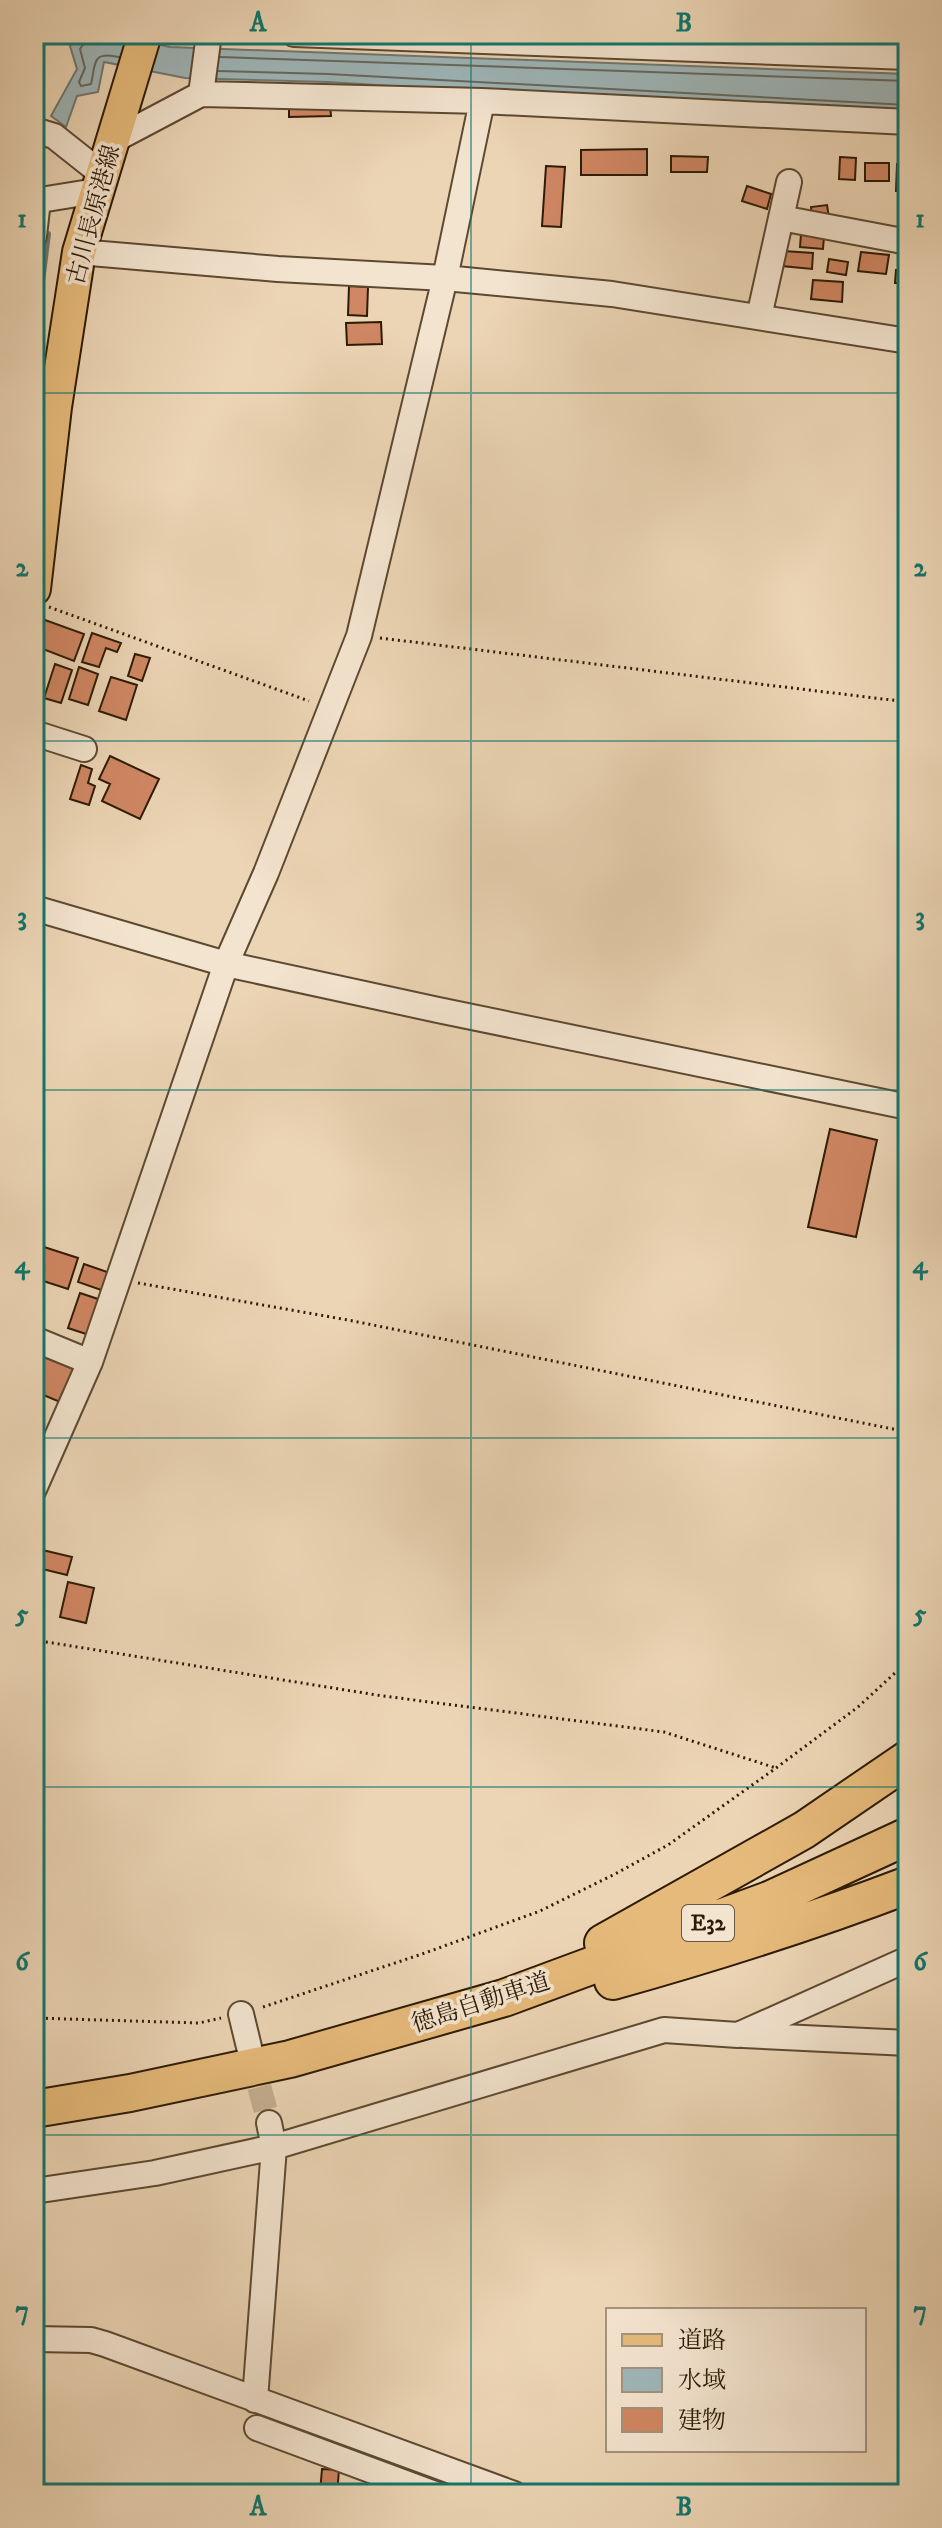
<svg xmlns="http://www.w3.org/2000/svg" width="942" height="2528" font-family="'IM FELL DW Pica','Noto Serif JP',serif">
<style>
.water{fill:#9eb6b9;stroke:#717871;stroke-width:2}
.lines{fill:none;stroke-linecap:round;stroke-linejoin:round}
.shore{stroke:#66685f;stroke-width:2}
.stream{stroke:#717871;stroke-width:6}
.building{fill:#d08763;stroke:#2d1a05;stroke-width:2}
.minor-tunnel{stroke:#c6b092;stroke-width:24;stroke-dasharray:24 12;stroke-linecap:butt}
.minor-casing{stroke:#5d4931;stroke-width:28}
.major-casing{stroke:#2d1a05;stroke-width:36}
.highway-casing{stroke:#2d1a05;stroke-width:40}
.path{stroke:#2d1a05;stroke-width:3;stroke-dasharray:2 4;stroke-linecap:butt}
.minor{stroke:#f3e4cf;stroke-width:24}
.major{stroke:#e6ba7a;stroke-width:32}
.highway{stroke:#e6ba7a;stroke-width:36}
.grid{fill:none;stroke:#0f766e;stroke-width:2;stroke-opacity:0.55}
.labels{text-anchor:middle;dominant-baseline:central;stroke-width:7;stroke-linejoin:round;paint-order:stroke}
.shield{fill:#f3e4cf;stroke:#685742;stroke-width:2}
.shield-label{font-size:22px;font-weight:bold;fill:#2d1a05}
.street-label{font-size:24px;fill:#2d1a05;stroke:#f3e4cf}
.neatline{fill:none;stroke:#0f766e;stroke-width:3}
.grid-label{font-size:26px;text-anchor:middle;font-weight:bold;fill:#0f766e}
</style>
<rect width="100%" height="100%" fill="#ecd5b5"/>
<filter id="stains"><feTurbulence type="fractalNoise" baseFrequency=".0025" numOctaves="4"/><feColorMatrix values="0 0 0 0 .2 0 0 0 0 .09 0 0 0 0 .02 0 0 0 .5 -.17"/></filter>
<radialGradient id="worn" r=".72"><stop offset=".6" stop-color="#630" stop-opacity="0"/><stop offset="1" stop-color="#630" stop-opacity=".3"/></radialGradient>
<path class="water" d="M82 34H111L170 47 908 74V113L554 96 328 82 185 78 104 62 98 92 77 96 66 127 51 116 77 69 70 46Z"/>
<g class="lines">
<path class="shore" d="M87 34 86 40 80 49 85 68 79 82 81 86 91 84C96 62 92 51 119 57
M220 57 908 81
M218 71 328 74 908 105"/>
<path class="stream" d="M34 346 48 234"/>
</g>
<path class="building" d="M330 104 331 116 289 117V105Z
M647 149V175H581V150Z
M671 156 708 157 707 172H671Z
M840 157 856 158 855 180 839 179Z
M865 163H889V181H865Z
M897 164 908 165V191H896Z
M546 166 565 167 561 227 542 226Z
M747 186 771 194 767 209 742 201Z
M827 205 829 218 812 220 811 207Z
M801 234 824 236 823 249 800 247Z
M783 251 813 253 812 269 782 266Z
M861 252 889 255 886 274 858 271Z
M829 259 848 262 846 275 827 272Z
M896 270H908V283H895Z
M813 280 843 282 842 302 811 299Z
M349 286 368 287 367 316 348 315Z
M908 288V302L904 303 902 289Z
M381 322 382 344 347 345 346 323Z
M45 620 84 634 74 661 35 646Z
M92 633 121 643 117 652 106 648 99 667 82 662Z
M135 654 150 658 142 681 128 676Z
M55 664 72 670 61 703 44 698Z
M79 667 98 674 88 705 69 699Z
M111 677 137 685 126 720 99 711Z
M110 756 159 779 140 819 102 801 110 784 99 779Z
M81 765 92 769 88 783 95 786 89 805 70 799Z
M830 1129 877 1140 856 1237 808 1227Z
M44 1247 78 1258 68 1289 34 1278Z
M84 1264 110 1273 104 1291 78 1282Z
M80 1293 101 1300 89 1335 68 1328Z
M34 1353 74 1369 60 1402 34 1391Z
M34 1548 72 1557 67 1575 34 1567Z
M68 1582 94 1588 86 1623 60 1617Z
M322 2469 339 2470 337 2494 320 2492Z
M350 2485 359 2486 358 2494H349Z"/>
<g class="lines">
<path class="minor-tunnel" d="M250 2052 269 2123"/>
<defs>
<path id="minor" d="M294 34 908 57
M201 94 209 34
M34 130 54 136 102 174
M114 140 201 94 482 101 908 122
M34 201 96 191
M781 218 908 242
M34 236 38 200
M79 252 278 269 445 278 612 294 908 341
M759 317 789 182
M34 733 84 749
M34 908 226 964 438 1010 908 1107
M34 1339 90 1362
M34 1489 90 1362 226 964 266 873 359 636 445 278 482 101
M241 2014 249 2047
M743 2035 908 2043
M34 2191 155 2173 274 2147 664 2030 738 2035 908 1959
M34 2339 91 2340 105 2344 514 2494
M255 2400 274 2147 269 2123
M257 2428 435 2494"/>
<path id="major" d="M34 589 55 407 79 252 145 34"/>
<path id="highway" d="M603 1943 804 1830 908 1759
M613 1981C713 1953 811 1922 908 1885
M34 2109 130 2093 290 2059 504 1998 769 1900 908 1836"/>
</defs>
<use href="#minor" class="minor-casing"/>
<use href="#major" class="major-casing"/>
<use href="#highway" class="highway-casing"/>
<path class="path" d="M49 607 309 701
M380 638 908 702
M138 1283 348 1320 908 1432
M34 1640 383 1696 664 1732 776 1768
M263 2007 425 1953 540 1911 615 1874 668 1845 776 1768 858 1707 908 1661
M34 2018 199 2023 221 2018"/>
<use href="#minor" class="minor"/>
<use href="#major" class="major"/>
<use href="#highway" class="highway"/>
</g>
<path class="grid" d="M471 34V2494M34 393H908M34 741H908M34 1090H908M34 1438H908M34 1787H908M34 2135H908"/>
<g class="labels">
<rect class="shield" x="682" y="1905" width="52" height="36" rx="6"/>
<g class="shield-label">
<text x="708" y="1923">E32</text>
</g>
<g class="street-label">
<text transform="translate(94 215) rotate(-75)">古川長原港線</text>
<text transform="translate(481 2003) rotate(-18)">徳島自動車道</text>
</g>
</g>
<rect width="942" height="2528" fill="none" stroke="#ecd5b5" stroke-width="88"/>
<rect x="606" y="2308" width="260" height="144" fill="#f3e4cf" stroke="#a4937e" stroke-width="2"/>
<rect x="622" y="2334" width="40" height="12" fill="#e6ba7a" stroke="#a4937e" stroke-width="2"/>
<text x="678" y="2348" font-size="24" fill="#2d1a05">道路</text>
<rect x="622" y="2368" width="40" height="24" fill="#9eb6b9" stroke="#a4937e" stroke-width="2"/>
<text x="678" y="2388" font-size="24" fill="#2d1a05">水域</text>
<rect x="622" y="2408" width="40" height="24" fill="#d08763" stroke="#a4937e" stroke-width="2"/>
<text x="678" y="2428" font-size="24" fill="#2d1a05">建物</text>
<rect x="44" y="44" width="854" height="2440" class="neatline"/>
<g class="grid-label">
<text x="258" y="31">A</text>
<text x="684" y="31">B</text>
<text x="22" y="227">1</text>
<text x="920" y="227">1</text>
<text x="22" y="576">2</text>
<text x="920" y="576">2</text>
<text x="22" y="925">3</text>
<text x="920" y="925">3</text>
<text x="22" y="1273">4</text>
<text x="920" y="1273">4</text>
<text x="22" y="1622">5</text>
<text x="920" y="1622">5</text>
<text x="22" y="1970">6</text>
<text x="920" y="1970">6</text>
<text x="22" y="2319">7</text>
<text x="920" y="2319">7</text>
<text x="258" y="2515">A</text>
<text x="684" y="2515">B</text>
</g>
<rect width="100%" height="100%" filter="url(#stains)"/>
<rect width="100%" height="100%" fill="url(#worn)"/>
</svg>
